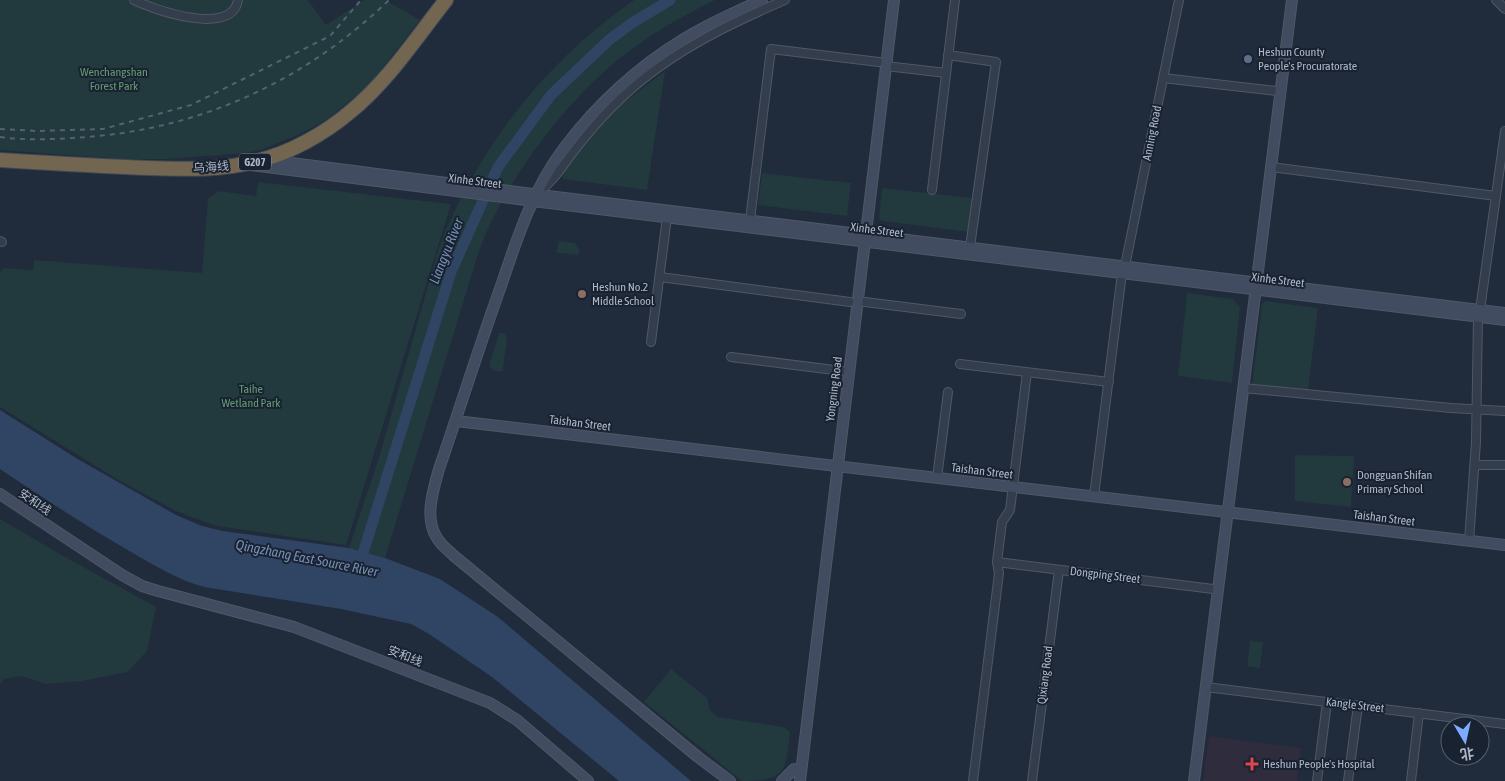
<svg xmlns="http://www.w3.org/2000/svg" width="1505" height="781" font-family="'Asap Condensed','Noto Sans SC',sans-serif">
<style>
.medical{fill:#2f2c3d}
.green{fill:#22393d}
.water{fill:#304463}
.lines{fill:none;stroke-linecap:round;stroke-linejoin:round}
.river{stroke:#304463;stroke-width:11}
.street-casing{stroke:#4f5867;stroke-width:10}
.secondary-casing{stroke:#4f5867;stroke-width:12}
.highway-casing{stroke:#3f4857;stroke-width:16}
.street{stroke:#343d4c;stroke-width:8}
.secondary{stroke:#414c60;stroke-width:10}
.highway{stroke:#736650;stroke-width:14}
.rail{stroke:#556174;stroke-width:2;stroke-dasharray:5 5;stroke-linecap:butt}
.service-dot{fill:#5c6f8a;stroke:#192231;stroke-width:2}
.education-dot{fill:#8d6e63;stroke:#192231;stroke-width:2}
.health-dot{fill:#e0444e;stroke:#192231;stroke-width:2}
.labels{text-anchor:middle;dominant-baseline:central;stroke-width:4;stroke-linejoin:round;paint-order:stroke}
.shield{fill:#192231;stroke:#828b9b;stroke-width:1}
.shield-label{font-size:11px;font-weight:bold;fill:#afb8c8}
.poi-label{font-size:12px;fill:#afb8c8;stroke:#192231;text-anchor:start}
.park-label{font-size:12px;fill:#639c72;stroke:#192231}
.street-label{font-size:12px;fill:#afb8c8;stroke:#192231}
.water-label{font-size:14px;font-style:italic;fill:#748db3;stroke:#192231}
</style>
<rect width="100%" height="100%" fill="#202b3c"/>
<path class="medical" d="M1209 736 1301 748 1297 781H1203Z"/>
<path class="green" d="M0 0H308L326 25 364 0H385L420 20 370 84 328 119 298 135 261 150 247 153 167 159H121L0 150Z
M634 0H715C689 13 663 27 639 44 573 90 505 178 478 254L385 558 349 548 380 454 439 247C478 147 546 61 634 0Z
M665 71 647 190 563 179 562 173 589 137 616 108Z
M762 173 851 183 847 216 758 205Z
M258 182 451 204 346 545 217 526 194 518 176 511 120 481 0 407V272L4 268 33 270 34 260 202 273 208 198 219 191 256 196Z
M882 188 972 198 968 232 882 221 879 219Z
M559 241 575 243 580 252 578 255 558 253 556 252Z
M1187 293 1233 299 1240 307 1232 383 1178 376Z
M1265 301 1318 308 1308 391 1252 385 1262 304Z
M499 333H505L507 338 503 369V371C497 372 492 371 489 366Z
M1295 455 1354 456 1351 507 1295 501Z
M0 519 58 553 156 607 147 651 128 672 82 681 46 684 22 676 4 679 0 685Z
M1250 641 1263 642 1260 668 1247 666Z
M671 669 707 698 710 710 718 717 783 727 790 732C786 771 787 781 742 781L644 702Z"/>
<path class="water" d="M0 410 76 458 176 515 202 526 223 531 349 548 385 558 440 579 498 617 691 781H619L492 677 429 634 411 624 341 609 204 587C178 580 154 565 131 552 86 526 43 498 0 469Z"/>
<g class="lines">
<path class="river" d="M359 566 451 272 498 167 551 95 609 40 632 23 670 0"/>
<defs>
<path id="street" d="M134 0C154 10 232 37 238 0
M1496 0 1505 9
M948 55 996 62 970 247
M886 66 946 73
M1163 78 1276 91
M1271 167 1496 196
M932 190 955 0
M538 193C553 181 559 171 570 156 583 139 597 122 612 107 661 57 722 27 785 0
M750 220 771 49 879 62
M0 241 2 242
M1125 266 1179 0
M660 277 850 302
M857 301 961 314
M1480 310 1505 131
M651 342 667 217
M731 357 842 371
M960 364 1109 382
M1243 388 1451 408 1505 411
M1475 465H1505
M937 478 948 392
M1094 496 1122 273
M1469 541 1476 442 1478 317
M997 562 1213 589
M1206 687 1505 724
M973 781 999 573 997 562 1002 522 1010 510 1027 372
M1032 781 1059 570
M1317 781 1327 702
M1348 781 1358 705
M1411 781 1419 713"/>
<path id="secondary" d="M268 160 548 196 1505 313
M251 165 533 201 1505 320
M456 421 1505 545
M0 494 122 575 142 586 158 591 294 627 490 703 517 720 588 781
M730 781 698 757 453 555C448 550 441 545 437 538 424 518 433 491 439 469 460 408 479 347 501 286 517 238 533 189 564 148 596 106 638 67 684 39 708 24 735 12 762 0
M782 781 794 769
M800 781 894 0
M1194 781 1292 0"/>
<path id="highway" d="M0 160C49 163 98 166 148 168 184 169 221 171 257 161 290 153 324 134 350 112 388 81 416 38 446 0"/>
</defs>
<use href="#street" class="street-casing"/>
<use href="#secondary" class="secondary-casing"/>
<use href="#highway" class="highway-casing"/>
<use href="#street" class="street"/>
<use href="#secondary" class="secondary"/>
<use href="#highway" class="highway"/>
<path class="rail" d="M0 129 37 131 103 129 191 105 330 36 361 0
M0 137C29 141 58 139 87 137 203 128 306 80 389 0"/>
</g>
<circle class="service-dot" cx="1248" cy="59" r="5"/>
<g class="education-dot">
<circle cx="582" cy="294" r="5"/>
<circle cx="1347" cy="482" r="5"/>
</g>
<path class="health-dot" d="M1249.5 756.5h5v5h5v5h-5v5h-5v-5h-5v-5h5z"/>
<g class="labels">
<rect class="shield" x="239" y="153.5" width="32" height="17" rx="4"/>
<g class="shield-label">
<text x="255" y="162">G207</text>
</g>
<g class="poi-label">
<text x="1258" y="52">Heshun County<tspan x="1258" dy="14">People's Procuratorate</tspan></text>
<text x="592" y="287">Heshun No.2<tspan x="592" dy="14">Middle School</tspan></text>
<text x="1357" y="475">Dongguan Shifan<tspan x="1357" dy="14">Primary School</tspan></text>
<text x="1263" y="764">Heshun People's Hospital</text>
</g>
<g class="park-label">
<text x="114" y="72">Wenchangshan<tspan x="114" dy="14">Forest Park</tspan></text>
<text x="251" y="389">Taihe<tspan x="251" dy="14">Wetland Park</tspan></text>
</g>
<g class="street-label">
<text transform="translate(1152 133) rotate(-79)">Anning Road</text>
<text transform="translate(211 167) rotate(-4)">乌海线</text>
<text transform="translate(475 181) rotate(7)">Xinhe Street</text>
<text transform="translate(877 230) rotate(7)">Xinhe Street</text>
<text transform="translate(1278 280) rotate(7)">Xinhe Street</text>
<text transform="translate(834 389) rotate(-83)">Yongning Road</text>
<text transform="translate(580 423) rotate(7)">Taishan Street</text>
<text transform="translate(982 471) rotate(7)">Taishan Street</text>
<text transform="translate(35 502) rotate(34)">安和线</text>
<text transform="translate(1384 518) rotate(7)">Taishan Street</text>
<text transform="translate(1105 575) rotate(7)">Dongping Street</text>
<text transform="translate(405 656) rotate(21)">安和线</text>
<text transform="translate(1045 675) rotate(-83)">Qixiang Road</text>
<text transform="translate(1355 705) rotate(7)">Kangle Street</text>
</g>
<g class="water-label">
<text transform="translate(446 251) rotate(-68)">Liangyu River</text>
<text transform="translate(307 558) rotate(11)">Qingzhang East Source River</text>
</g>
</g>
<g transform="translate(1465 741) rotate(171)"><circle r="24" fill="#192231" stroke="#555e6d"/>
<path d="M0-4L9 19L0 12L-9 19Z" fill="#7dabff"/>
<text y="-8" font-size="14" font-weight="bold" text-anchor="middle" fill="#afb8c8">北</text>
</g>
</svg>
